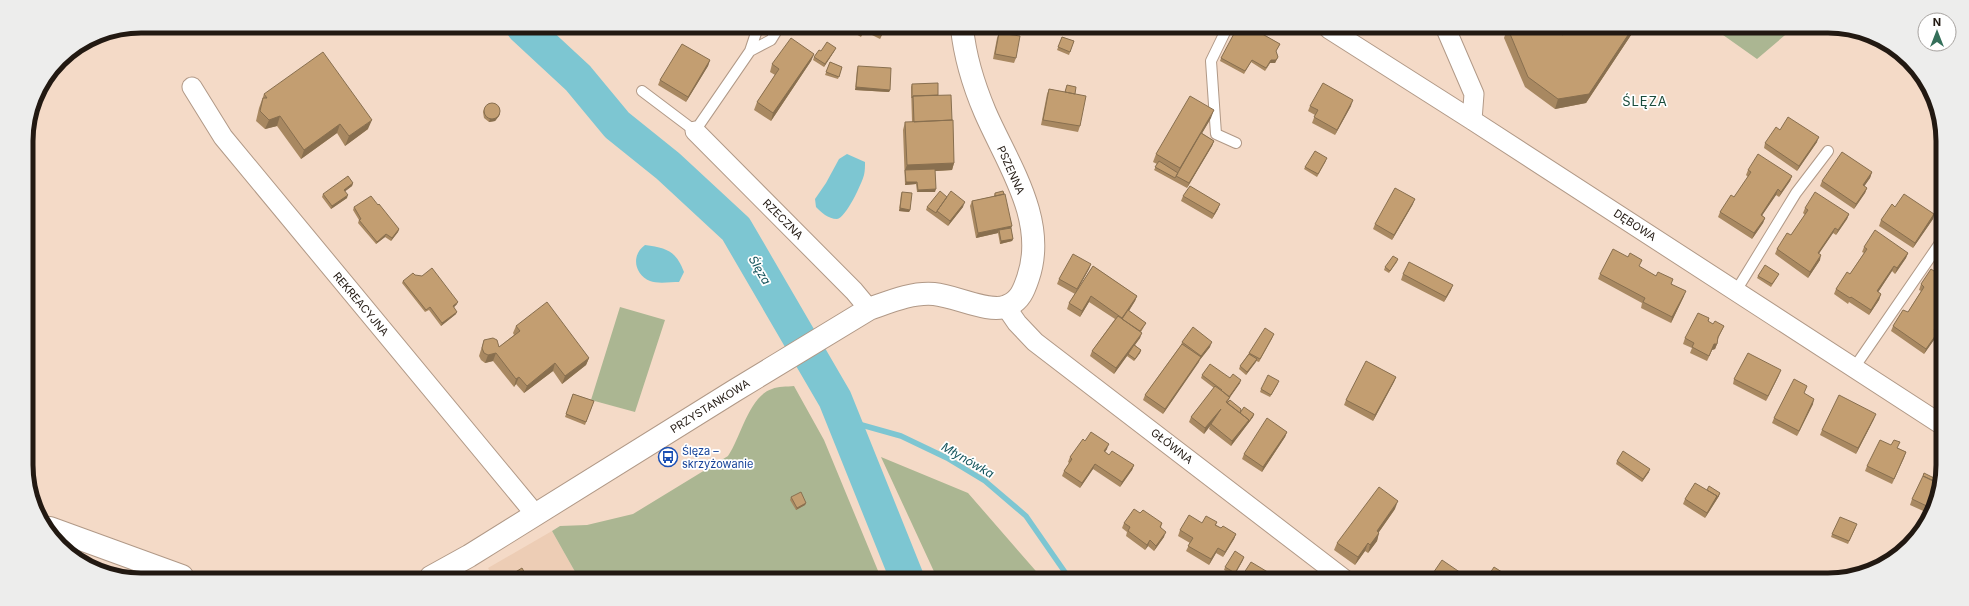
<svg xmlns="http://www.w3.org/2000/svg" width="1969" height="606" font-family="Inter,sans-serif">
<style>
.built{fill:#edcdb5}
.green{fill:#abb692}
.water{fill:#7dc6d2}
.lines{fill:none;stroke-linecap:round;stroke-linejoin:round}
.stream{stroke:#7dc6d2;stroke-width:5.5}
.river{stroke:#7dc6d2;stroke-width:34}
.service-casing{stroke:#b19987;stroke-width:12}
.minor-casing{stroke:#b19987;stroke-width:21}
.tertiary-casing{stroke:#b19987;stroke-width:24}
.service{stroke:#fff;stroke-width:10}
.minor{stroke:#fff;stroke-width:19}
.tertiary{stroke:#fff;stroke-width:22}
.wall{fill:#a88861}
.shaded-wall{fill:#886f4f}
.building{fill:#c39e71;stroke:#886f4f}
.labels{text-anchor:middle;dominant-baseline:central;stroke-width:3.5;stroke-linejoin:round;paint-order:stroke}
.street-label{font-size:11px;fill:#221912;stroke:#fff}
.transit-label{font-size:11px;fill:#164399;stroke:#fff;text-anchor:start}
.water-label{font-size:12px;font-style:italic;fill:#13535b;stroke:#fff}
.quarter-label{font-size:13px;letter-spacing:1px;fill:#1a4b3a;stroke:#fff}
.rim{fill:none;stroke:#221912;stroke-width:5}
</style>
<rect width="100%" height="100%" fill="#f4dac7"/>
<path class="built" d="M552 531 578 577H493L488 568Z"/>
<path class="green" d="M1716 30H1791L1757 59Z
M620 307 665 320 635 412 591 400Z
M794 386 824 440 881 578 578 577 552 531 560 526 587 525 633 514 728 456C741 437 749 396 772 389 778 386 787 387 794 386Z
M881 457 968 493 1042 578H937Z"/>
<path class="water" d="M847 154 865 162C865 166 865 171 864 175 862 183 846 218 837 219 828 219 821 212 816 207L815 199 826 183 839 159Z
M645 245C667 248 676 251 684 272L679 282C671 282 657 284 650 281 634 274 631 255 645 245Z"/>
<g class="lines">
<path class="stream" d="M844 420 901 436 947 458 985 481 1026 516 1069 578"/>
<path class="river" d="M523 27 578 78 617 125 668 166 736 229 835 399 907 578"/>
<defs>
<path id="service" d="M1227 28 1211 61 1216 134 1236 143
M750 51 758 27
M642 91 695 131 750 51 771 40 779 27
M1736 291 1796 193 1828 151
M1854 368 1940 243"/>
<path id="minor" d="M1329 29 1472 120 1939 423
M1446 29 1474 94 1472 120
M192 87 223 137 536 515
M695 131 854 291 869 309
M1006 307 1017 323 1035 342 1344 579"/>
<path id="tertiary" d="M50 528 182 576
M431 577 469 556 734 391 869 309C889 302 912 292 934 294 956 296 990 314 1007 306 1020 301 1024 290 1028 278 1048 220 1007 163 985 112 974 86 965 57 962 28"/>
</defs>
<use href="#service" class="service-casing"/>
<use href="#minor" class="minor-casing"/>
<use href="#tertiary" class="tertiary-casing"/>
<use href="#service" class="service"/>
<use href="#minor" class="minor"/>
<use href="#tertiary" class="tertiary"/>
</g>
<path class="wall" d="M850 28H885L880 39 864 31 861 37 849 30Z
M1259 29 1257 31 1280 44 1276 51 1278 57 1275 63H1270L1265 71 1251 62 1244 74 1220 61 1221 58Z
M1507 29H1559L1562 35 1574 29H1635L1586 103 1555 109 1525 87 1504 38Z
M999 33 1016 58 1014 63 993 59 997 38Z
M1062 37 1074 41 1069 55 1057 50Z
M835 50 824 67 813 60 814 57 821 51Z
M814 54 811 61 771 121 754 110 757 102 775 75 770 72 772 64Z
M710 60 708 66 686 102 658 85 660 80Z
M830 62 842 67 838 79 825 75Z
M858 66 890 90 889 92 855 90 857 69Z
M912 84 938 95 952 120 954 163 952 170 935 171V192H917L916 184 905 185 903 130 905 122H912L911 87Z
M1067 85 1075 94 1080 126 1078 132 1041 125 1047 94 1049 89 1065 92Z
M264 94 368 129 345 146 337 133 301 159 277 126 265 129 256 121 259 108Z
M1310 106H1351L1335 135 1312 123 1315 115 1308 111Z
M484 109 500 113 499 116 495 121 489 122 484 118 483 112Z
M1211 118 1202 133 1214 141 1212 146 1187 188 1154 170 1157 164 1153 162 1156 154Z
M1817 142 1797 171 1764 148 1765 143Z
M1326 161 1317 177 1304 169 1305 167Z
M1748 170 1792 176 1790 181 1779 197 1776 195 1762 215 1765 218 1763 223 1752 239 1718 217 1720 212 1734 197 1748 177 1746 175Z
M1872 172 1870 178 1864 186 1867 188 1865 193 1854 209 1820 186 1822 181Z
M353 183 352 186 345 191 347 198 331 209 322 197 323 194Z
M902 192 910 210 909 212 899 211 901 194Z
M995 193 1012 226 1011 228 1013 239 1012 241 1000 244 998 233 976 238 970 206 972 201 994 196Z
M1183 196 1218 209 1212 219 1181 201Z
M947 197 963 207 948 226 926 210 927 207Z
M1413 204 1392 240 1373 229 1375 224Z
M354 207 399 229 398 232 391 241 385 237 376 244 358 223 359 220 353 210Z
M1895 207 1934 214 1933 219 1913 248 1879 226 1881 220Z
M1805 208 1849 214 1847 219 1836 235 1833 233 1819 253 1820 260 1808 278 1775 254 1777 249 1791 235 1805 215 1803 213Z
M1864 247 1908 253 1906 258 1895 274 1892 271 1878 292 1881 294 1879 300 1869 315 1849 302 1848 304 1834 294 1836 289 1850 274 1864 253 1862 252Z
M1940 255V266L1936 263 1938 258Z
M1398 259 1397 262 1389 273 1384 270 1385 267Z
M1091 264 1089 269 1075 294 1057 284 1059 279Z
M1093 266 1137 296 1135 301 1129 311 1146 323 1145 325 1141 332 1140 338 1135 345 1141 350 1140 353 1134 361 1127 356 1114 374 1090 356 1092 351 1115 319 1089 302 1080 317 1067 309 1069 303Z
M1639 267 1672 284 1684 296 1671 323 1641 308 1642 303 1598 279 1600 274Z
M1403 274 1451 290 1444 302 1401 280Z
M415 275 457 304 454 307 456 314 441 326 429 310 425 312 402 283 403 281Z
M1940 275V324L1936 330V337L1924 354 1891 331 1893 326 1908 312 1921 291 1919 290 1921 284Z
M1758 276H1778L1771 287 1757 278Z
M1709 318 1708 322 1713 324 1724 326 1718 339 1717 344 1715 349 1712 350 1707 361 1690 353 1692 348 1683 344 1685 338Z
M516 326 589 358 586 365 562 384 553 371 524 393 516 384 514 387 493 361 485 363 481 360 479 356 484 340 499 347 514 335 513 333Z
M1273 337 1259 362 1256 361 1246 375 1239 369 1240 366 1249 353Z
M1182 342 1210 347 1199 361 1163 414 1143 400 1145 395 1181 345Z
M1202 375 1230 378 1240 383 1230 397 1228 402 1240 412 1254 414 1253 417 1231 446 1209 429 1210 426 1204 434 1189 422 1191 417 1214 388 1201 378Z
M1779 375 1766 401 1733 384 1734 379Z
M1396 377 1394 382 1373 421 1344 405 1346 400Z
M1278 384 1270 397 1260 392 1261 389Z
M573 394 594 401 585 425 565 417Z
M1804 394 1813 404 1797 436 1772 423 1774 418Z
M1874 419 1856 454 1820 435 1822 430Z
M1287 432 1285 437 1262 472 1242 459 1244 454Z
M1085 441 1107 449 1105 452 1109 455 1134 465 1132 470 1120 487 1093 469 1080 488 1062 476 1064 471 1069 463 1068 462 1070 457Z
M1898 448 1906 452 1892 484 1865 471 1867 466Z
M1617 461 1649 472 1642 482 1616 464Z
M1937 483 1939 495 1930 514 1910 505 1912 499Z
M1707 490 1719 496 1705 518 1683 504 1685 499Z
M791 497 806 503 805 505 796 510 790 500Z
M1395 509 1379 532 1377 541 1368 553 1365 551 1355 565 1334 550 1337 543Z
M1140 513 1162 523 1161 527 1164 537 1154 551 1148 546 1145 550 1126 536 1127 532 1122 528 1124 523Z
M1217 522 1216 525 1221 528 1236 534 1234 539 1223 557 1216 553 1209 565 1186 551 1190 543 1178 536 1180 530 1202 523Z
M1856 527 1848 544 1831 537 1832 534Z
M1243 560 1234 576 1224 570 1225 567Z"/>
<path class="shaded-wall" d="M865 28H866L864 31 861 37Z
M884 28H885L880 39 882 31Z
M1632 29H1635L1586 103 1555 109 1558 99Z
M836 48 835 50 824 67 825 64Z
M814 54 811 61 771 121 773 113Z
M1278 57 1275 63H1270L1265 71 1271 60Z
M710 60 708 66 686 102 688 97Z
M856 87 890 90 889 92 855 90Z
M1353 100 1351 106 1335 135 1337 130Z
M1214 110 1211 118 1177 176 1180 168Z
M500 113 499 116 495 121 489 122 490 119Z
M280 116 277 126 265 129 269 120Z
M372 120 368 129 345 146 349 136Z
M340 124 337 133 301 159 304 150Z
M1819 137 1817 142 1797 171 1799 166Z
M1214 141 1212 146 1187 188 1189 183Z
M954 163 952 170 905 173V170L907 165Z
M1872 172 1870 178 1861 191 1863 185Z
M1792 176 1790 181 1779 197 1781 192Z
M906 182H917L916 184 905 185Z
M353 183 352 186 343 193 344 190Z
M1867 188 1865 193 1854 209 1856 204Z
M936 189 935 192H917L918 190Z
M1778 189 1776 195 1759 220 1761 215Z
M348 195 347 198 331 209 332 206Z
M1415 199 1413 204 1392 240 1394 235Z
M965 202 963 207 948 226 950 221Z
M1220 204 1218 209 1212 219 1214 214Z
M900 208 910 210 909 212 899 211Z
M1849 214 1847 219 1836 235 1838 230Z
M1934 214 1933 219 1913 248 1915 243Z
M1765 218 1763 223 1752 239 1754 233Z
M1012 226 1010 231 999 230 998 233 976 238 978 233Z
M1835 228 1833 233 1816 258 1818 253Z
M399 229 398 232 391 241 392 238Z
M386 234 385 237 376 244 377 242Z
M1013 239 1012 241 1000 244 1001 241Z
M1908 253 1906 258 1895 274 1897 268Z
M1821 255 1820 260 1808 278 1810 272Z
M1091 264 1089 269 1075 294 1077 289Z
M1894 266 1892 271 1875 297 1877 291Z
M1453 285 1451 290 1444 302 1446 297Z
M1686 291 1684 296 1671 323 1672 317Z
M1881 294 1879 300 1869 315 1871 310Z
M1091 296 1089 302 1080 317 1082 311Z
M1137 296 1135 301 1122 321 1121 320 1122 318Z
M458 302 457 304 452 309 453 306Z
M457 312 456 314 441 326 442 323Z
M1940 321V324L1933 335 1934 330Z
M1938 332 1936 337 1924 354 1926 349Z
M1142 333 1140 338 1128 354 1127 356 1114 374 1116 368Z
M1212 342 1210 347 1199 361 1201 356Z
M1714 344H1717L1715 349 1712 350 1707 361 1709 356Z
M1141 350 1140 353 1134 361 1135 359Z
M496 353 493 361 485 363 488 355Z
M1201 357 1199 362 1163 414 1165 409Z
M589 358 586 365 562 384 565 376Z
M1257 359 1256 362 1246 375 1247 372Z
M555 363 553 371 524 393 527 386Z
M1781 370 1779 375 1766 401 1768 396Z
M519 377 516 384 514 387 516 379Z
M1396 377 1394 382 1373 421 1375 415Z
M1241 380 1240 383 1228 400 1229 397Z
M1814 399 1813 404 1797 436 1799 431Z
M1221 409 1211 424 1210 426 1204 434 1205 428Z
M1254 414 1253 417 1231 446 1232 441 1249 420Z
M1876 414 1874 419 1856 454 1858 448Z
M1287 432 1285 437 1262 472 1263 467Z
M1109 444 1107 449 1102 456 1104 451Z
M1906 452 1904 458 1892 484 1894 479Z
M1095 464 1093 469 1080 488 1082 483Z
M1134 465 1132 470 1120 487 1122 482Z
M1650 469 1649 472 1642 482 1643 479Z
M1720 493 1719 496 1705 518 1707 513 1717 496Z
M1398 501 1395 509 1374 539 1377 531Z
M806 503 805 505 796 510 797 508Z
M1166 532 1164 537 1154 551 1156 546Z
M1379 533 1377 541 1368 553 1370 545Z
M1236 534 1234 539 1223 557 1225 552Z
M1150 540 1148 546 1145 550 1147 545Z
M1368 543 1365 551 1355 565 1358 557Z
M1218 548 1216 553 1209 565 1211 559Z
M1244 557 1243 560 1234 576 1235 573Z"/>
<path class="building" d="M875 28H884L882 31Z
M1237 28 1259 29 1257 31 1280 44 1276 51 1278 57 1276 60H1271L1266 68 1252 60 1245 71 1221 58Z
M1508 29H1559L1562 35 1574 29H1632L1589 94 1558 99 1528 77Z
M999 33 1020 36 1016 58 995 54Z
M1062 37 1074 41 1070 52 1058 47Z
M791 38 814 54 773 113 757 102 779 69 772 64Z
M827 42 836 48 825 64 814 57 819 50 821 51Z
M682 44 710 60 688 97 660 80Z
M323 52 372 120 349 136 340 124 304 150 280 116 269 120 260 111 263 98H267L264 94Z
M830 62 842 67 839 77 826 72Z
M858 66 891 68 890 90 856 87Z
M938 83V95L913 96 912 98V84Z
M1323 83 1353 100 1337 130 1314 117 1318 110 1310 106Z
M1067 85 1076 87 1075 94 1065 92Z
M1049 89 1086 96 1080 126 1043 120Z
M951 95 952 120 914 122 913 96Z
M1190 96 1214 110 1180 168 1156 154Z
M484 111a8 8 0 1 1 16 0a8 8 0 1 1-16 0Z
M1788 117 1819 137 1799 166 1765 143 1776 127 1780 130Z
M953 120 954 163 907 165 905 122Z
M1201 133 1214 141 1189 183 1176 176Z
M1315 151 1327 158 1318 174 1305 167Z
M1842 152 1872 172 1863 185 1867 188 1856 204 1822 181Z
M1758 154 1792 176 1781 192 1778 189 1761 215 1765 218 1754 233 1720 212 1731 195 1734 197 1751 172 1748 170Z
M1159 161 1178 173 1175 178 1155 167Z
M935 169 936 189 918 190 917 182H906L905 170Z
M348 176 353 183 344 190 348 195 332 206 323 194Z
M1190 186 1220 204 1214 214 1183 196Z
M1395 188 1415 199 1394 235 1375 224Z
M940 191 947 197 937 211 936 213 927 207Z
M951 191 965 202 950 221 937 211Z
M1003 191 1004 194 995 196V193Z
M902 192 912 193 910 210 900 208Z
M1815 192 1849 214 1838 230 1835 228 1818 253 1821 255 1810 272 1777 249 1787 233 1791 235 1808 210 1805 208Z
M1005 194 1012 226 978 233 972 201Z
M1904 194 1934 214 1915 243 1881 220 1892 204 1895 207Z
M371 196 378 205 379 204 399 229 392 238 386 234 377 242 359 220 361 219 354 207Z
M1011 228 1013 239 1001 241 999 230Z
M1875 230 1908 253 1897 268 1894 266 1877 291 1881 294 1871 310 1851 297 1850 298 1836 289 1847 272 1850 274 1867 249 1864 247Z
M1613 249 1628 257 1630 253 1642 260 1639 266 1656 276 1658 272 1673 279 1671 284 1686 291 1672 317 1643 302 1645 298 1600 274Z
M1073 254 1091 264 1077 289 1059 279Z
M1393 256 1398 259 1390 271 1385 267Z
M1409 262 1453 285 1446 297 1403 274Z
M1765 265 1779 274 1772 284 1758 276Z
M1093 266 1137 296 1122 318 1091 296 1082 311 1069 303Z
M432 268 458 302 453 306 457 312 442 323 430 307 426 310 403 281 413 273 415 275 422 276Z
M1931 269 1940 275V321L1934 330 1938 332 1926 349 1893 326 1903 310 1908 312 1924 287 1921 284Z
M547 302 589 358 565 376 555 363 527 386 519 377 516 379 496 353 488 355 484 353 482 348 484 340 493 338 497 340 499 347 520 331 516 326Z
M1128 310 1146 323 1140 331 1122 319Z
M1698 313 1709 318 1708 321 1713 324 1715 321 1724 326 1718 337 1717 344H1714L1709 356 1692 347 1694 343 1685 338Z
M1118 316 1142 333 1116 368 1092 351Z
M1193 327 1212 342 1201 356 1182 342Z
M1265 328 1274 334 1260 359 1249 353Z
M1182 344 1201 357 1165 409 1145 395Z
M1134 345 1141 350 1135 359 1128 354Z
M1748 353 1781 370 1768 396 1734 379Z
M1249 354 1257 359 1247 372 1240 366Z
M1366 361 1396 377 1375 415 1346 400Z
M1210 364 1230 378 1233 374 1241 380 1229 397 1221 390H1222L1202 375Z
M1268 375 1279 381 1271 395 1261 389Z
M1794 379 1807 386 1804 393 1814 399 1799 431 1774 418Z
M1215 386 1230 397 1226 402 1249 420 1232 441 1211 424 1221 409 1205 428 1191 417Z
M573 394 594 401 586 422 566 414Z
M1839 395 1876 414 1858 448 1822 430Z
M1230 400 1241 409 1240 413 1244 407 1254 414 1248 423 1249 420 1227 403Z
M1267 418 1287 432 1263 467 1244 454Z
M1091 432 1109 444 1104 451 1109 455 1112 451 1134 465 1122 482 1095 464 1082 483 1064 471 1072 459 1070 457 1083 439 1085 441Z
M1880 440 1891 445 1894 440 1900 442 1897 448 1906 452 1894 479 1867 466Z
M1623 451 1650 469 1643 479 1617 461Z
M1924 473 1938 480 1937 482 1923 476Z
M1923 476 1939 484V495L1933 509 1912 499Z
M1695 483 1717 496 1707 513 1685 499Z
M1709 486 1720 493 1716 499 1717 496 1707 490Z
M1379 487 1398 501 1377 531 1379 533 1370 545 1368 543 1358 557 1337 543Z
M801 492 806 503 797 508 791 497Z
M1134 509 1140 513 1143 510 1162 523 1160 527 1166 532 1156 546 1150 540 1147 545 1128 531 1130 527 1124 523Z
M1189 515 1202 523 1206 516 1217 522 1215 525 1221 528 1223 526 1236 534 1225 552 1218 548 1211 559 1188 546 1193 538 1180 530Z
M1840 517 1857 524 1849 541 1832 534Z
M1235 551 1244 557 1235 573 1225 567Z
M1442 560 1464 575 1461 579H1429Z
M1251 562 1271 574 1269 579H1240Z
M1494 567 1505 574 1501 579H1486Z
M522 568 527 577H510L509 576Z"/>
<defs>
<symbol id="bus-ring" viewBox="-11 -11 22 22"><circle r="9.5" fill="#fff" stroke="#1a4fb4" stroke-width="1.5"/><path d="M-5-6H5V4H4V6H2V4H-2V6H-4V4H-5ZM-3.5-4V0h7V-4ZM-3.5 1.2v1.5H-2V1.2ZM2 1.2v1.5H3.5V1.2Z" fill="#1a4fb4"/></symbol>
</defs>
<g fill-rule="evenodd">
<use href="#bus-ring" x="657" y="446" width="22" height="22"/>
</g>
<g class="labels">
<g class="street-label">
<text transform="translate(1011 170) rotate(66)">PSZENNA</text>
<text transform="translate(783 219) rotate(45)">RZECZNA</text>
<text transform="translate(1635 225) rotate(33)">DĘBOWA</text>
<text transform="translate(361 304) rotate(50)">REKREACYJNA</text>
<text transform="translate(710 406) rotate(-32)">PRZYSTANKOWA</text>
<text transform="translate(1172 446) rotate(38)">GŁÓWNA</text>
</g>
<g class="transit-label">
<text x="682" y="451">Ślęza –<tspan x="682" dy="13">skrzyżowanie</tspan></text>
</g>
<g class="water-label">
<text transform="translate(760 270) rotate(60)">Ślęza</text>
<text transform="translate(968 460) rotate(30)">Młynówka</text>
</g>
<g class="quarter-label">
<text x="1645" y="101">ŚLĘZA</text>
</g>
</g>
<path d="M0 0H1969V606H0ZM141 33H1828A108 108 0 0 1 1936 141V465A108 108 0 0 1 1828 573H141A108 108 0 0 1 33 465V141A108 108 0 0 1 141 33Z" fill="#ededec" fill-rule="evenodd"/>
<path class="rim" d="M141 33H1828A108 108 0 0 1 1936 141V465A108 108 0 0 1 1828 573H141A108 108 0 0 1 33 465V141A108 108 0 0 1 141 33Z"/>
<g transform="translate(1937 32)"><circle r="19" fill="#ffffff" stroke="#a7a3a0"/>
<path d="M0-3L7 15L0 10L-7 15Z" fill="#346f5a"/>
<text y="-6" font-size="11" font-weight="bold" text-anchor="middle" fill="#221912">N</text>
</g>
</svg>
